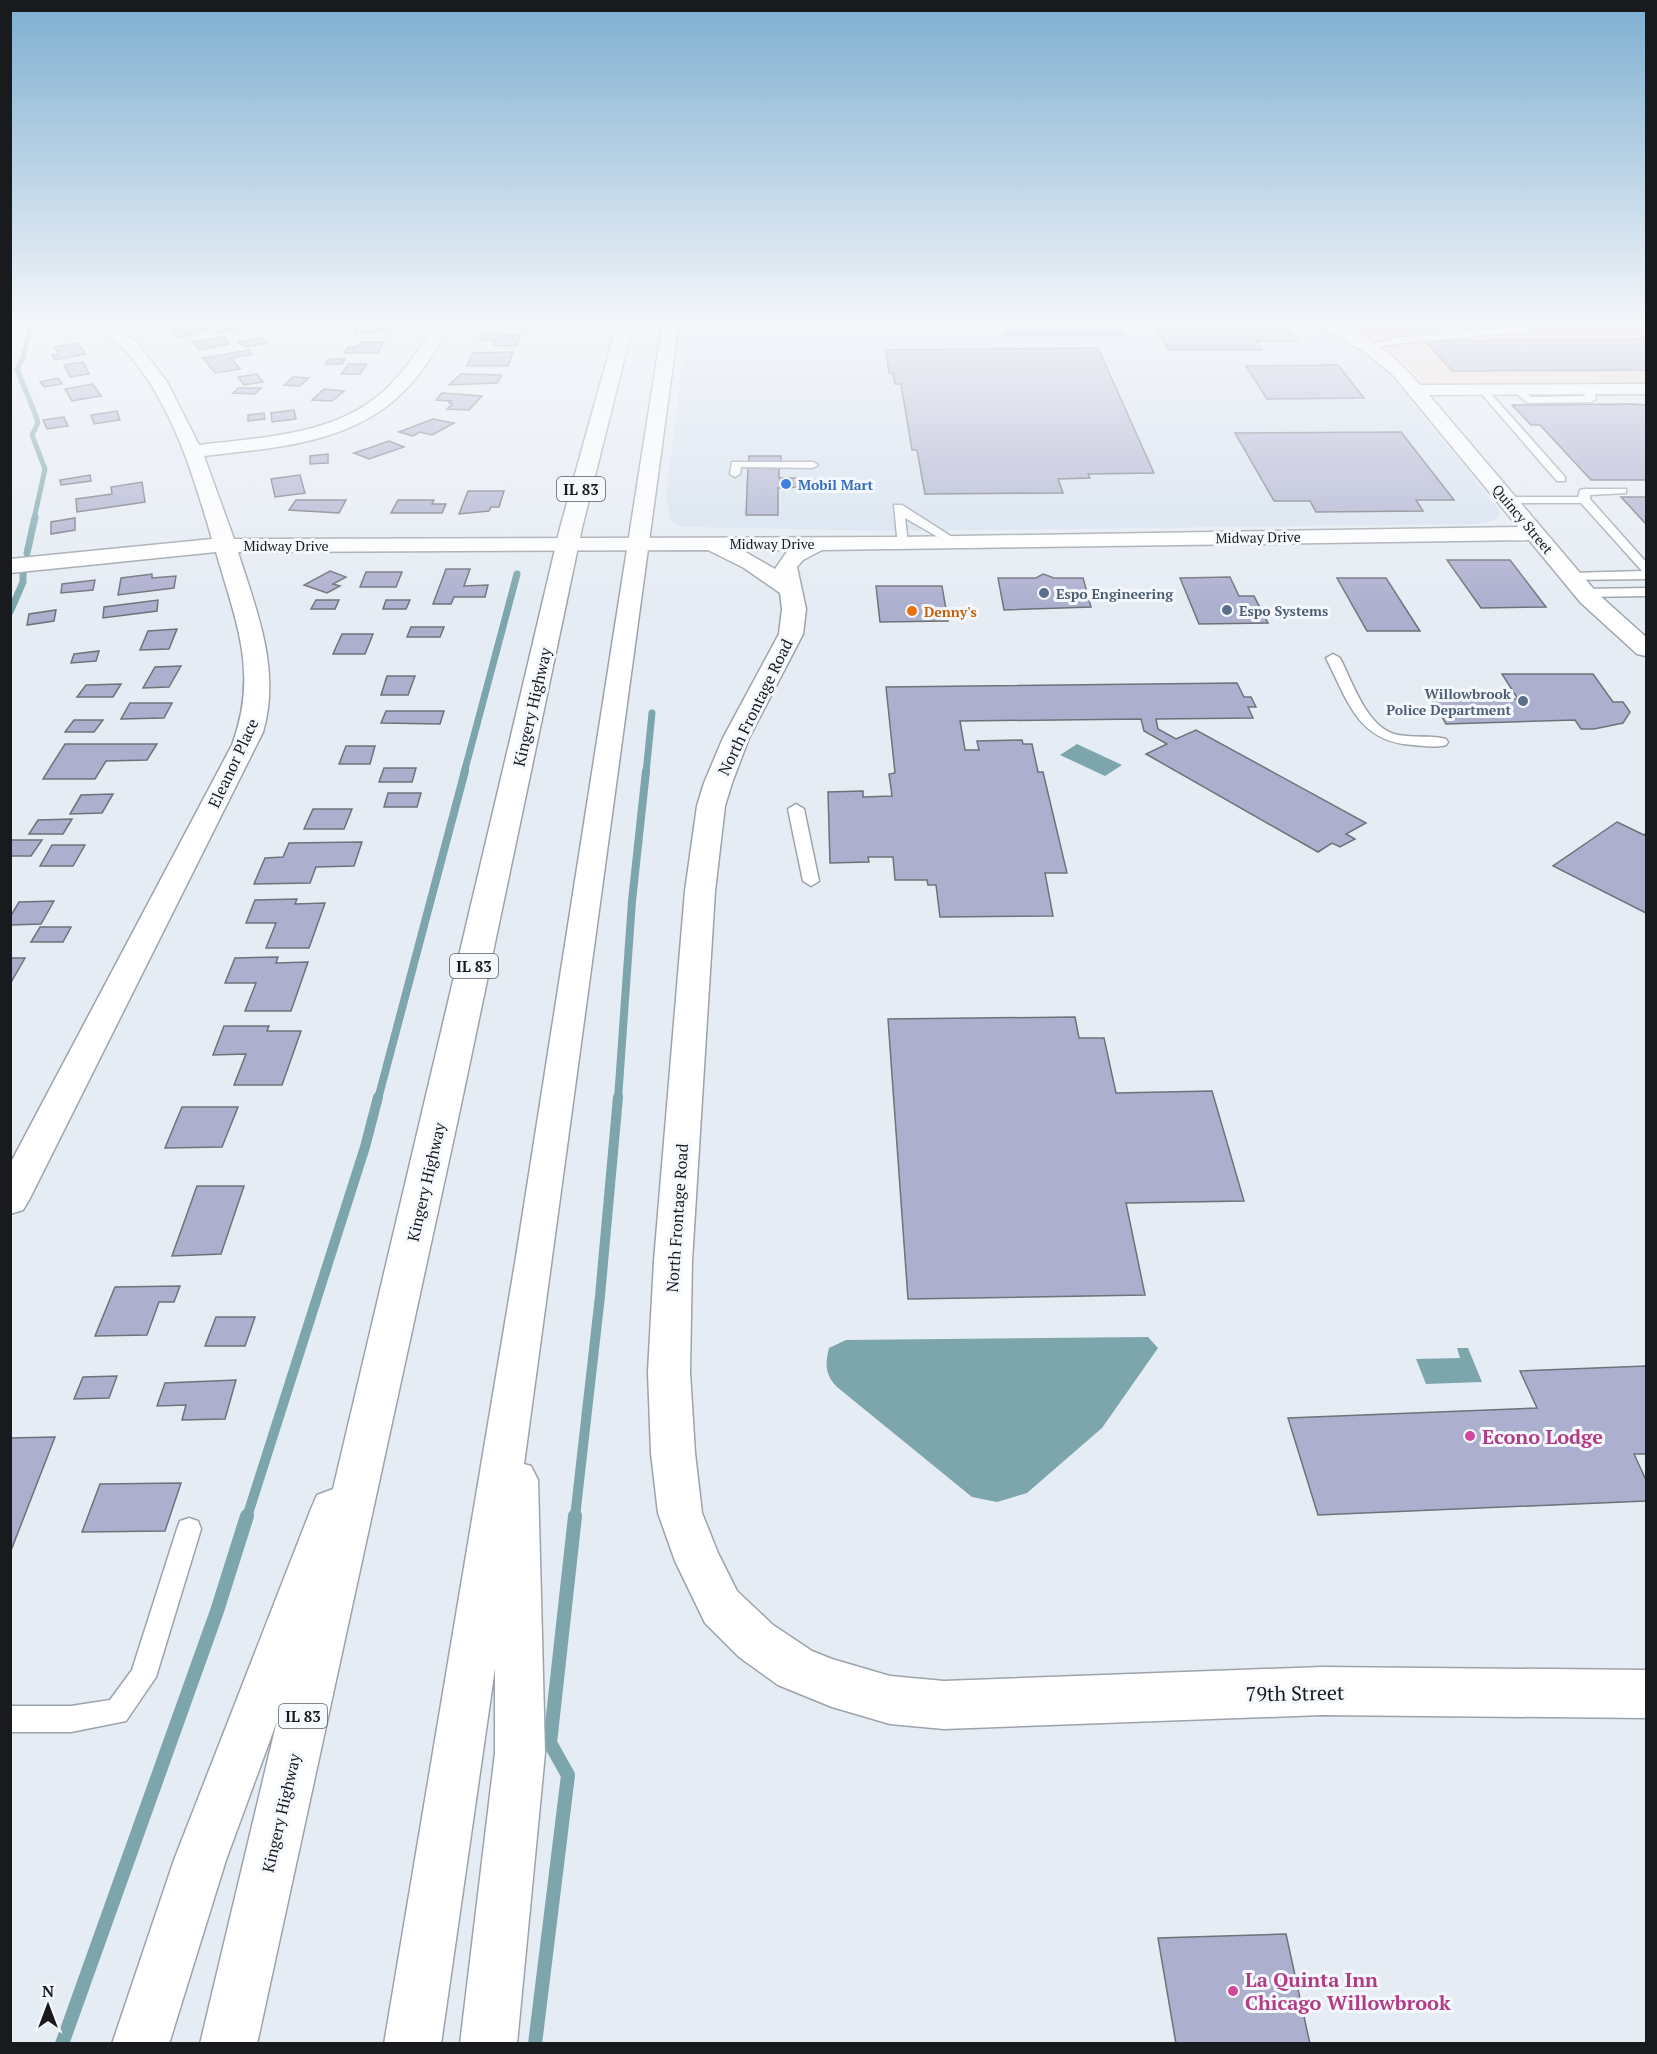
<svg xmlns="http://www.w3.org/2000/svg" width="1657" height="2054" font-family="'PT Serif',serif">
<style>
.built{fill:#d6e2ef}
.industrial{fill:#f4dcd1}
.water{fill:#7ca6ab}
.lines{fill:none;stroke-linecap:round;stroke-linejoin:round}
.stream-far4{stroke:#7ca6ab;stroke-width:5}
.stream-far3{stroke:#7ca6ab;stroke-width:7}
.stream-far2{stroke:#7ca6ab;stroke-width:8}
.stream-far1{stroke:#7ca6ab;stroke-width:10}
.stream{stroke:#7ca6ab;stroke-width:14}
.building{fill:#adafcf;stroke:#707179;stroke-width:1.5}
.lane-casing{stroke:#9da3aa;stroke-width:3}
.street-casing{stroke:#9da3aa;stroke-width:3}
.highway-casing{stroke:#9da3aa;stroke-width:3}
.lane{fill:#fff;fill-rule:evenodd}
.street{fill:#fff;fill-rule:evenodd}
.highway{fill:#fff;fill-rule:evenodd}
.shop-dot{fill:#3f7fe0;stroke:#f5f9fe;stroke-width:2}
.service-dot{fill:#5c6f8a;stroke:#f5f9fe;stroke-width:2}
.food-dot{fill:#e8710a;stroke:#f5f9fe;stroke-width:2}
.hotel-dot{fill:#d1479c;stroke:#f5f9fe;stroke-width:2}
.labels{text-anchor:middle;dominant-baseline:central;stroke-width:6;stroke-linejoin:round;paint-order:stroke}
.far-shop-label{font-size:14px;font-weight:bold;fill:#366cbe;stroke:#f5f9fe;text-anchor:start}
.far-street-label{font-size:14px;fill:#181a1d;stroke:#f5f9fe}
.far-service-label{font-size:14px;font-weight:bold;fill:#4e5e75;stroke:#f5f9fe;text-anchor:start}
.far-food-label{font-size:14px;font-weight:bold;fill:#c56008;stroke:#f5f9fe;text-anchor:start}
.shield{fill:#f5f9fe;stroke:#5a5d60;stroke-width:1.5}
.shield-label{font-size:15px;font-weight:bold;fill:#181a1d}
.street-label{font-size:16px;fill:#181a1d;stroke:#f5f9fe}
.near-hotel-label{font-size:20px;font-weight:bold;fill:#b23c85;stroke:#f5f9fe;text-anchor:start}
.near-street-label{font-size:20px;fill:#181a1d;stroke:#f5f9fe}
</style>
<rect width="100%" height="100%" fill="#e6ecf4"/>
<path class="built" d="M688 320H1307L1357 348 1384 368 1498 508 1500 515 1492 521 1475 524 880 531 686 527 675 524 671 519 666 496Z"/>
<path class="industrial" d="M1331 320H1646V384L1425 385 1401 360 1368 337Z"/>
<path class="water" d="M998 320H1120L1127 336 1003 337Z
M1077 744 1122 765 1105 776 1060 755Z
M1148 1337 1158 1348 1102 1428 1027 1493 997 1502 972 1497 837 1387C825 1375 825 1364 829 1348L846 1340Z
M1457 1348H1468L1482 1382 1426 1384 1416 1359 1460 1358Z"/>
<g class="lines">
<path class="stream-far4" d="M32 320 23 358 17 369 36 416 38 423 32 435 45 469 34 519"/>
<path class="stream-far3" d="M27 553 35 517
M10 612 23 582V574
M464 773 517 574
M646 773 652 713"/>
<path class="stream-far2" d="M378 1099 465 771
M618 1099 632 901 646 771"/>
<path class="stream-far1" d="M247 1517 365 1147 378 1097
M575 1517 600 1296 618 1097"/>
<path class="stream" d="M62 2044 217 1611 247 1516
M535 2044 568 1775 550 1743 575 1516"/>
</g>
<path class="building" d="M489 320H526L523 328H502V322Z
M1385 320H1459L1417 334 1380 322Z
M213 321 215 324 204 326 208 330 179 338 171 329Z
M1245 321 1248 325H1286L1297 341H1257L1262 350H1168L1153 322Z
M370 322H393L388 330 354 334 358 327H367Z
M230 325 235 330 218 333 214 328Z
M483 334H521L516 346H494V340H480Z
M224 337 229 344 199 350 193 342Z
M262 338 268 343 244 347 238 342Z
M1646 339V370L1452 371 1425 341Z
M361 342H384L378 353H344L348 347H358Z
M77 343 86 354 55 360 52 355 59 354 54 347Z
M1098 348 1154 473 1088 474 1090 478 1058 479 1063 493 925 494 917 450H912L901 384H895L893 373H889L886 350Z
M249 350 252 354 231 358 240 369 215 373 203 358Z
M513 352 508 366H467L473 353Z
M329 359H345L342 364H325Z
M83 362 89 374 70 377 64 365Z
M349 364H367L360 374H341Z
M1338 365 1364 398 1267 399 1246 366Z
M257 374 263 382 244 385 238 377Z
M461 374 502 375 497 383 449 385Z
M293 377 309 378 300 386 284 385Z
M58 378 62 384 44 387 40 382Z
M93 384 101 396 72 401 65 389Z
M238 388H261L255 394 233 393Z
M324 389 344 391 332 401 312 400Z
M442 393 482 396 469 410 447 409 452 404 449 403 451 401 436 400Z
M1634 404 1646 405V480H1591L1540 425H1531L1512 405Z
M294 410 296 419 272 422 271 413Z
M117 411 120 420 94 424 91 415Z
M264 413 265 419 248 421V415Z
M64 417 68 426 47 429 43 420Z
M433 419 454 423 432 435 420 432 413 436 399 432Z
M1401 432 1454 500H1416L1423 511 1316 512 1310 501H1274L1235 433Z
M389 441 404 447 369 459 354 453Z
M328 454V463L310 464V456Z
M749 456H781V462L749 463Z
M748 466H779V478H801V487L778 488V515H746Z
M90 475 91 481 61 485 60 480Z
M300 475 305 493 275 497 271 479Z
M142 482 145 502 77 512 76 499 112 494 111 487Z
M468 491H504L499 507H491L489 511 459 514Z
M1621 497H1646V524Z
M296 500H346L339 513 289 510Z
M398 500H434L432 504H446L442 513H391Z
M75 518V530L51 534V522Z
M1447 560H1510L1546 607 1481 608Z
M446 569H470L464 586 488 585 485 597H454L451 604H433Z
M330 571 346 577 333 584 340 586 327 593 304 585Z
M366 572H402L396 587H360Z
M152 574V578L176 576 174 588 118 595 121 578Z
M1043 574 1054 578H1083L1091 607 1004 610 998 578H1036Z
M1230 577 1239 596H1254L1268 623 1199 624 1180 578Z
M1337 578H1386L1420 631H1367Z
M95 580 93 590 61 593 62 584Z
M876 586H942L948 621 880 622Z
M158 600 157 611 103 618 104 607Z
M316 600H339L335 609H311Z
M386 600H410L406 609H383Z
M56 610 54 621 27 625 29 614Z
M411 627H444L440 637H407Z
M177 629 169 649 140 650 148 631Z
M342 634H373L365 654H333Z
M99 651 96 661 71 663 74 654Z
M181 666 169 687 143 688 155 667Z
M1502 674H1593L1613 702H1623L1630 712 1623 723 1594 729H1581L1575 720 1446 724 1432 699H1518Z
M387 676H415L408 695H381Z
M1237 683 1244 697H1251L1256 707H1248L1253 718 1156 719 1158 729 1176 739 1196 730 1366 823 1346 834 1355 839 1340 847 1332 843 1318 852 1146 754 1167 744 1144 731 1141 719 960 721 965 750H979L977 741 1022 740 1023 744H1032L1038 772H1043L1067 873H1045L1053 916 940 917 936 885H928L927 880H895L893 857H868L869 862 830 863 828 792 863 791V797L892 796 889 774 895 773 886 687Z
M121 684 113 697H77L86 685Z
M130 703H172L164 718 121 719Z
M386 711H444L440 724 381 723Z
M74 720H103L94 732H65Z
M65 744H157L147 760 106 761 95 779H43Z
M346 746H375L370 764H339Z
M384 768H416L412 782H379Z
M388 793H421L417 807H384Z
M113 794 102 813 70 814 81 795Z
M313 809H352L344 829H304Z
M72 819 63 834H29L38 820Z
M1617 822 1644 835 1646 833V913L1553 866Z
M10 840H42L31 856H10Z
M362 842 354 866 316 867 310 883 254 884 265 858 283 857 289 843Z
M52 845H85L73 866H40Z
M297 899 295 904 325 903 309 948H266L276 923H246L255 900Z
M54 901 41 924 10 925V917L19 902Z
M40 927H71L63 942H31Z
M278 957 276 963 308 962 291 1011H245L256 983H225L235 958Z
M10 958H25L10 984Z
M1075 1017 1079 1038H1104L1116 1093 1212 1091 1244 1201 1126 1203 1145 1295 908 1299 888 1019Z
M224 1026H269L267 1031H301L282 1085H234L246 1054 213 1055Z
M182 1107H238L222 1147 165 1148Z
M197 1186H244L221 1254 172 1256Z
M180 1286 174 1302H159L147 1335 95 1336 115 1287Z
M216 1317H255L245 1346H205Z
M1646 1366V1454H1634L1646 1480V1501L1318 1515 1288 1418 1537 1408 1520 1371Z
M117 1376 109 1398 74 1399 83 1377Z
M236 1380 225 1419 182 1420 186 1405 157 1406 165 1383Z
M55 1437 10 1553V1438Z
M181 1483 165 1531 82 1532 100 1484Z
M1286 1934 1310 2044H1176L1158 1938Z"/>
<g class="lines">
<defs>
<path id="lane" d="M1527 326 1532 329 1530 331 1402 343 1367 349 1362 346 1402 337Z
M1516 386 1531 397 1585 396 1583 389 1588 386 1593 389 1596 399 1591 402 1528 403 1513 391 1511 389Z
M1479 387H1485L1565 477V481H1557L1479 391Z
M732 462H813L818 465 813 468 741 467 740 474 735 477 730 474Z
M1584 489H1626V493L1590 495V499L1646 562V579L1567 580 1565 577 1571 573 1642 571 1581 503H1507L1501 500 1507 497H1578L1580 490Z
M894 505H902L960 542 950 544 905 518 908 543 898 546Z
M1646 588V596L1585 597 1579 593 1585 589Z
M1333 654 1340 658C1353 683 1367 729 1398 735 1414 738 1431 735 1446 739L1448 742 1446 745C1436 748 1424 746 1413 745 1358 742 1348 701 1326 658Z
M796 804 804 809 819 881 811 886 803 881 788 809Z
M189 1518 198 1521 201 1529 156 1677 126 1721 71 1732H10V1706H71L110 1700 132 1670 177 1529 180 1521Z"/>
<path id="street" d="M91 320H109L137 343 167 382 199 445C265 437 343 435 391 384 410 364 423 343 437 320H453C438 346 424 372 403 392 352 444 272 448 204 456L234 539 902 537 1518 527 1393 375 1366 353 1310 320C1353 320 1393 353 1420 385L1646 384V394L1429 395 1597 593 1646 637V656L1637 654 1581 603 1529 540 822 550 803 560 797 567 806 609 803 634 749 738 732 783 725 806 715 891 692 1261 690 1372 695 1453 702 1513 718 1553 737 1591 773 1625 812 1651 832 1659 890 1676 944 1681 1322 1667 1646 1670V1718L1322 1715 944 1729 890 1724 832 1707 778 1685 739 1657 705 1623 675 1561 658 1513 651 1453 648 1372 654 1261 685 891 697 806 704 783 723 738 779 634 782 609 780 593 744 568 708 550 238 552C257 612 281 670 263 732L29 1200 23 1210 10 1214V1164L232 745C259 673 236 622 216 552L10 573V559L212 539C193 474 172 403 126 351 115 340 100 333 91 320ZM742 550H788L775 569Z"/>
<path id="highway" d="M618 320H634L582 528 458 1119 257 2044H200L277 1721 226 1860 169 2044H112L174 1860 311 1509 317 1495 333 1489 560 528Z
M663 320H679L524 1464 531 1466 538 1480 545 1753 517 2044H460L495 1753V1668L441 2044H384L515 1263Z"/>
</defs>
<use href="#lane" class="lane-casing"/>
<use href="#street" class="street-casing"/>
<use href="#highway" class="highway-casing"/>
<use href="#lane" class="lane"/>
<use href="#street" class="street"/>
<use href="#highway" class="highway"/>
</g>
<linearGradient id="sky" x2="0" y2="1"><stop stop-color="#7daed0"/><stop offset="0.53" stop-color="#f4f6fa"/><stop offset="1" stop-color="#f4f6fa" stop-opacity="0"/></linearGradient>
<rect width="1657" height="608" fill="url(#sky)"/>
<circle class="shop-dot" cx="786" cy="484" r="6"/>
<g class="service-dot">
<circle cx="1044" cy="593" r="6"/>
<circle cx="1227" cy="610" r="6"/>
<circle cx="1523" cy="701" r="6"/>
</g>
<circle class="food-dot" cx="912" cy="611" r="6"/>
<g class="hotel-dot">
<circle cx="1470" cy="1436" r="6"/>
<circle cx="1233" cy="1991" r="6"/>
</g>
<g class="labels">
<g class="far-shop-label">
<text x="798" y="484">Mobil Mart</text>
</g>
<g class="far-street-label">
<text transform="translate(1523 519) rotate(50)">Quincy Street</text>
<text transform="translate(1258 537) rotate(-1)">Midway Drive</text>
<text x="772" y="543">Midway Drive</text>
<text x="286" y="545">Midway Drive</text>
</g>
<g class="far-service-label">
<text x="1056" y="593">Espo Engineering</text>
<text x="1239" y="610">Espo Systems</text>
<text x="1511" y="693" text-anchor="end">Willowbrook<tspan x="1511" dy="16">Police Department</tspan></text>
</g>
<g class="far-food-label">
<text x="924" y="611">Denny's</text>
</g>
<g class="shield">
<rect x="557" y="477" width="48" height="24" rx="4.5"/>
<rect x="450" y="954" width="48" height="24" rx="4.5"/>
<rect x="279" y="1704" width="48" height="24" rx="4.5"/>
</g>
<g class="shield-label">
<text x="581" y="489">IL 83</text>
<text x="474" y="966">IL 83</text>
<text x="303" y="1716">IL 83</text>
</g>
<g class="street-label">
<text transform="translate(532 707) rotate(-77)">Kingery Highway</text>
<text transform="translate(755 707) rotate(-64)">North Frontage Road</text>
<text transform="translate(233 763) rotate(-65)">Eleanor Place</text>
<text transform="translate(426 1182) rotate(-77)">Kingery Highway</text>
<text transform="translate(677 1218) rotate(-86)">North Frontage Road</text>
<text transform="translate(281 1813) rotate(-77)">Kingery Highway</text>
</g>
<g class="near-hotel-label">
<text x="1482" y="1436">Econo Lodge</text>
<text x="1245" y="1979">La Quinta Inn<tspan x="1245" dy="23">Chicago Willowbrook</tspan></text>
</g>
<g class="near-street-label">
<text transform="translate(1295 1693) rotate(-1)">79th Street</text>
</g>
</g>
<rect width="1657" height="2054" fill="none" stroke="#181a1d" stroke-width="24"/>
<g transform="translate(48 2006)" stroke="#f5f9fe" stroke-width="4.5" paint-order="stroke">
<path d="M0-4.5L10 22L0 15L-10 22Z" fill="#181a1d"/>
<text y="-9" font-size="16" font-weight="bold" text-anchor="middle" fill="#181a1d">N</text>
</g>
</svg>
